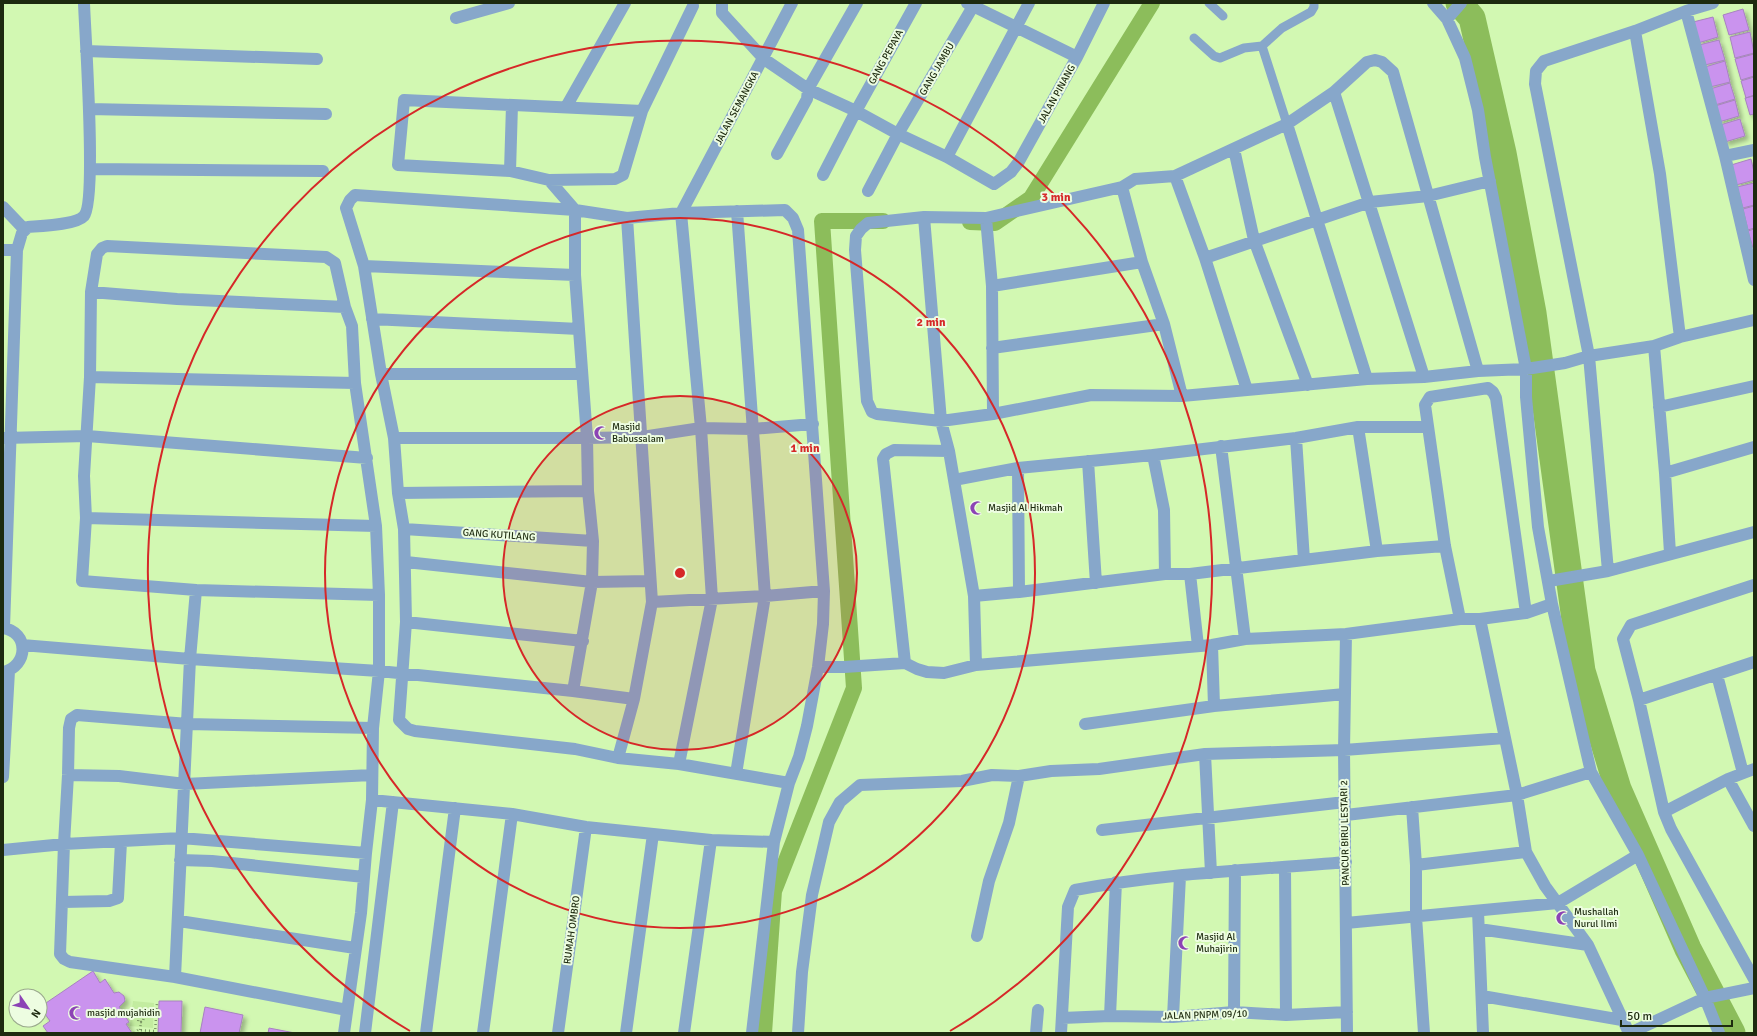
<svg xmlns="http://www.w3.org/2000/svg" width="1757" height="1036" font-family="Signika,sans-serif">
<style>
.built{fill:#c3eca0}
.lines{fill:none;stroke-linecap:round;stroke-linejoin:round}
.canal{stroke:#8cbd5b;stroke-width:16}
.river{stroke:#8cbd5b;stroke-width:27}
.building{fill:#ca93ee;stroke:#a782c0;filter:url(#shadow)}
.path{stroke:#7b9564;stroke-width:2.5;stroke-dasharray:1 3;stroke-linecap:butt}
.lane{stroke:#87a7ca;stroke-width:9}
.street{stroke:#87a7ca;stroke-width:12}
.ring{fill:none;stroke:#d62828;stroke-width:2}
.labels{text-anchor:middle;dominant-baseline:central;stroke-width:4;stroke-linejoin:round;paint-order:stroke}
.street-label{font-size:10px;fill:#1d2a0f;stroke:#edfde1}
.poi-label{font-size:10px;fill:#1d2a0f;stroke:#edfde1;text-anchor:start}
.centre{fill:#d62828;stroke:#edfde1;stroke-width:2}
.ring-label{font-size:12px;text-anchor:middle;font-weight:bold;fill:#d62828;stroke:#edfde1;stroke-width:4;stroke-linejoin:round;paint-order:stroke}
</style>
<defs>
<filter id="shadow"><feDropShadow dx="3.5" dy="3.5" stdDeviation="2" flood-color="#0004"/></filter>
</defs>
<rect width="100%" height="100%" fill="#d2f8b2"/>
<path class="built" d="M133 1001 154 1003 153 1028 130 1026Z"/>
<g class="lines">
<path class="canal" d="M970 222 995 223 1031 198 1152 3
M764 1033 774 891 854 688 822 221H883"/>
<path class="river" d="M1459 3 1472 18 1503 153 1533 313 1582 671 1618 789 1688 949 1732 1033"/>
</g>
<path class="building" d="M1743 9 1749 30 1729 35 1723 15Z
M1713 17 1718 37 1698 43 1693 22Z
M1750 32 1754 53 1735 58 1730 37Z
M1719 40 1725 60 1705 65 1699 45Z
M1754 54V76L1741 80 1735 59Z
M1725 61 1730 82 1710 87 1705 67Z
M1754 77V95L1746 98 1741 81Z
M1730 83 1735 99 1715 105 1710 89Z
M1754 96V114L1750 115 1745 98Z
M1735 100 1739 116 1719 122 1715 106Z
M1740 119 1745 136 1725 142 1720 125Z
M1751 159 1754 172V180L1736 185 1731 165Z
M1754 183V205L1743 208 1737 187Z
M1754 206V228L1748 230 1743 209Z
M1754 229V247L1753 248 1748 231Z
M93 971 100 983 105 979 114 993 119 992 124 996 125 1001 119 1007 129 1022 126 1024 132 1033H48L43 1026 50 1021 40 1007Z
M159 1001H182L181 1033H158Z
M205 1007 243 1015 239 1033H200Z
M269 1028 295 1033H268Z"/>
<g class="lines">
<path class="path" d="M141 1022H143L145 1009
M140 1030 141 1022H138L140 1009 159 1013
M134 1033 138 1030 155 1031
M155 1033 157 1003"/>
<path class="lane" d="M1209 3 1223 16
M1194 38 1214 56 1220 58 1244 48 1262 46 1282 28 1311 12 1314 7V3
M1262 46 1287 124"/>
<path class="street" d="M722 3V13L764 59 808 89 856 111 898 134 947 157 994 184 1011 172 1018 163 1077 57 1104 3
M967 3 1077 57
M1433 3 1447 19 1465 58 1478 110 1485 157 1526 369V397L1538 527 1552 604 1591 772 1638 855 1705 998 1719 1033
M1686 11 1725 156 1754 280
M456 18 509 3
M1447 19 1461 3
M1635 31 1660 174 1680 337
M86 51 317 59
M1334 92 1424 377
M566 107 625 3
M89 109 326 114
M642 111 404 100 398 165 510 171 549 180 615 179 623 175 642 111 693 6
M1287 124 1367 379
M1234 149 1254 240 1308 385
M777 154 807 99 808 89 857 3
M1725 156 1754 150
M947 157 1029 3
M91 169 323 171
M510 171 512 105
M823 175 856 111 916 3
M1175 176 1205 258 1247 390
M549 180 575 210V275L587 438 588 491 593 541 592 582 573 691
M1122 187 1142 262 1164 324 1182 396
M868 191 898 134 975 3
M3 207 24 229
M924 217 941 421 949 451 974 596 976 665
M986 218 992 286 993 414
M3 250H17L4 628
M17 250 22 233 28 227C40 226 76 225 84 216 97 201 85 33 84 3
M1205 258 1370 202 1428 196 1490 181
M364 266 575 275
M992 286 1142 262
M91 292 177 299 345 307 352 326 355 383
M345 307 335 263 326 257 107 246 102 248 97 254 91 292 90 377 84 476 86 518 82 581 196 590 379 595
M372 319 579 329
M1654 346 1665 473 1670 553
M992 348 1164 324
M1478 371 1393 72 1382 62 1375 60 1367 62 1334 92 1287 124 1175 176 1135 179 1122 187 986 218 924 217 868 223 861 229 856 236 855 250 867 401 872 412 877 414 941 421 993 414 1091 395 1182 396 1367 379 1424 377 1478 371 1526 369 1565 363 1589 356 1654 346 1680 337 1754 320
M381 374H581
M90 377 355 383 376 526 379 595V671L373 728 372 800 366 853 361 913 344 1033
M1659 407 1754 386
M1358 427 1377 551
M4 438 87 436 367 458
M394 438H587L642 437 701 428 752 429 813 424
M1296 438 1304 560
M1221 446 1245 639
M1153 455 1164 510 1165 574
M1088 461 1096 583
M1018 468 1019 592
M1665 473 1754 447
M954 480 1018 468 1153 455 1296 438 1358 427H1427
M398 493 588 491
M86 518 376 526
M404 529 593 541
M406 562 592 582 649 581
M1608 571 1589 356 1535 84 1536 71 1544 61 1635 31 1686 11 1713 3
M1190 574 1198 646
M1549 581 1608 571 1754 532
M1754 585 1631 625 1623 639 1639 700 1664 812 1671 829 1754 979
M974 596 1019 592 1165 574H1190L1377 551 1445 546
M652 602 765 596 824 591
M1460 619 1445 546 1425 405 1430 397 1488 388 1493 392 1496 398 1526 613
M1480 619 1517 795 1526 852 1545 886 1588 945 1629 1033
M406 622 583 641
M3 628C29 632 29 666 3 672
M1346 634 1344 750 1347 1033
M22 645 190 659 379 671 573 691 634 699
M1212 645 1214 706
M905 663 883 459 886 454 894 450 949 451
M818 667H844L905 663 917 669 927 672 944 673 976 665 1212 645 1245 639 1346 634 1460 619H1480L1526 613 1552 604
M1717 675 1743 773
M1639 700 1754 662
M1085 724 1214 706 1345 694
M1205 754 1211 873
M618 758 634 699 652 602 627 218
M679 764 712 599 701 428 681 213 792 3
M736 774 765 596 737 211
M68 775 119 776 185 784 372 775
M3 777 9 671
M1728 779 1754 826
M372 800 512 814 586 827 711 840 774 842
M1412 807 1416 865V917L1424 1033
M1664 812 1728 779 1754 769
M1346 815 1517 795 1591 772
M1102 830 1345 802
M3 850 64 844 181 838 366 853
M180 860 212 861 364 877
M1416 865 1526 852
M1285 867 1286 1015
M63 902 109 901 118 898 121 842
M1478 911 1483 1033
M179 921 355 948
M1346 923 1558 903 1638 855
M1479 929 1588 945
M977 936 989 881 1009 823 1019 776 1051 771 1099 769 1205 754 1344 750 1505 738
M175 977 190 659 196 590
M1482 996 1622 1020
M347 1010 175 977 70 962 64 959 60 954 64 844 68 775 69 728 71 719 77 715 188 724 373 728
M1234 1012 1235 870
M1110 1016 1116 882
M1173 1017 1180 876
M1062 1018 1110 1016 1173 1017 1234 1012 1286 1015 1347 1012
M365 1033 393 802
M426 1033 455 808
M483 1033 512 814
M558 1033 586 827
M626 1033 653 834
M684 1033 711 840
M752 1033 774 842 789 783 799 757 807 726 818 667 823 624 824 591 798 230 793 218 785 210 681 213 627 218 575 210 355 195 350 200 346 208 364 266 381 374 394 438 398 493 404 529 406 622 399 720 408 729 415 731 575 749 618 758 679 764 789 783
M798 1033 802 972 812 895 829 822 840 802 860 785 962 781 992 775 1019 776
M1036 1033 1038 1010
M1061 1033 1068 907 1075 890C1164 873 1256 870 1346 862
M1630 1033 1705 998 1754 988"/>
</g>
<circle cx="680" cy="573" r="177" fill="#d62828" fill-opacity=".12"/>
<g class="ring">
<circle cx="680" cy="573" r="177"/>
<circle cx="680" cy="573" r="355"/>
<path d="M410 1031A532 532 0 1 1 950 1031"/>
</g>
<defs>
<symbol id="mosque-bare" viewBox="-9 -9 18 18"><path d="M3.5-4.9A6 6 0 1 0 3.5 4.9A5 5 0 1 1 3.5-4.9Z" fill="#8c43b5" stroke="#edfde1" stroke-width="2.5" paint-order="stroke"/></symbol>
</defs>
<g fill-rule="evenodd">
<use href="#mosque-bare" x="591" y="423" width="20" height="20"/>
<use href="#mosque-bare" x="967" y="498" width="20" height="20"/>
<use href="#mosque-bare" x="1553" y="908" width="20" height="20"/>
<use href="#mosque-bare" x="1175" y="933" width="20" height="20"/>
<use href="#mosque-bare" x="66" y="1003" width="20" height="20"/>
</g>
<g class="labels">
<g class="street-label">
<text transform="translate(886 57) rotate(-61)">GANG PEPAYA</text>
<text transform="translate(937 69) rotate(-60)">GANG JAMBU</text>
<text transform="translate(1057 94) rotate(-61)">JALAN PINANG</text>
<text transform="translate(737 108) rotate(-62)">JALAN SEMANGKA</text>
<text transform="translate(499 535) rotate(4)">GANG KUTILANG</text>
<text transform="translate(1345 833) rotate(-91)">PANCUR BIRU LESTARI 2</text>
<text transform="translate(572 930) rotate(-82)">RUMAH OMBRO</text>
<text transform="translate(1205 1015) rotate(-2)">JALAN PNPM 09/10</text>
</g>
<g class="poi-label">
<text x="612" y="427">Masjid<tspan x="612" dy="12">Babussalam</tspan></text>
<text x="988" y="508">Masjid Al Hikmah</text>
<text x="1574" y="912">Mushallah<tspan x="1574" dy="12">Nurul Ilmi</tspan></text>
<text x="1196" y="937">Masjid Al<tspan x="1196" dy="12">Muhajirin</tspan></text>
<text x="87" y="1013">masjid mujahidin</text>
</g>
</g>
<circle cx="680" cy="573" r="6" class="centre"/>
<g class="ring-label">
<text x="1056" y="201">3 min</text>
<text x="931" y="326">2 min</text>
<text x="805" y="452">1 min</text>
</g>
<rect width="1757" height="1036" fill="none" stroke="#1d2a0f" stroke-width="8"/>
<g transform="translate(28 1008) rotate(124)"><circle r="19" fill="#edfde1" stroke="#9aa98d"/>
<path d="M0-3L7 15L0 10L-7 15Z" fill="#8c43b5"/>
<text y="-6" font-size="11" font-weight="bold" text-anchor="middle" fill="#1d2a0f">N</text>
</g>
<path d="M1621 1020v6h111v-6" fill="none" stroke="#1d2a0f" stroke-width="2"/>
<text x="1627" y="1020" font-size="12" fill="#1d2a0f" stroke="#edfde1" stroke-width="3" paint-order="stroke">50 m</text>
</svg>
